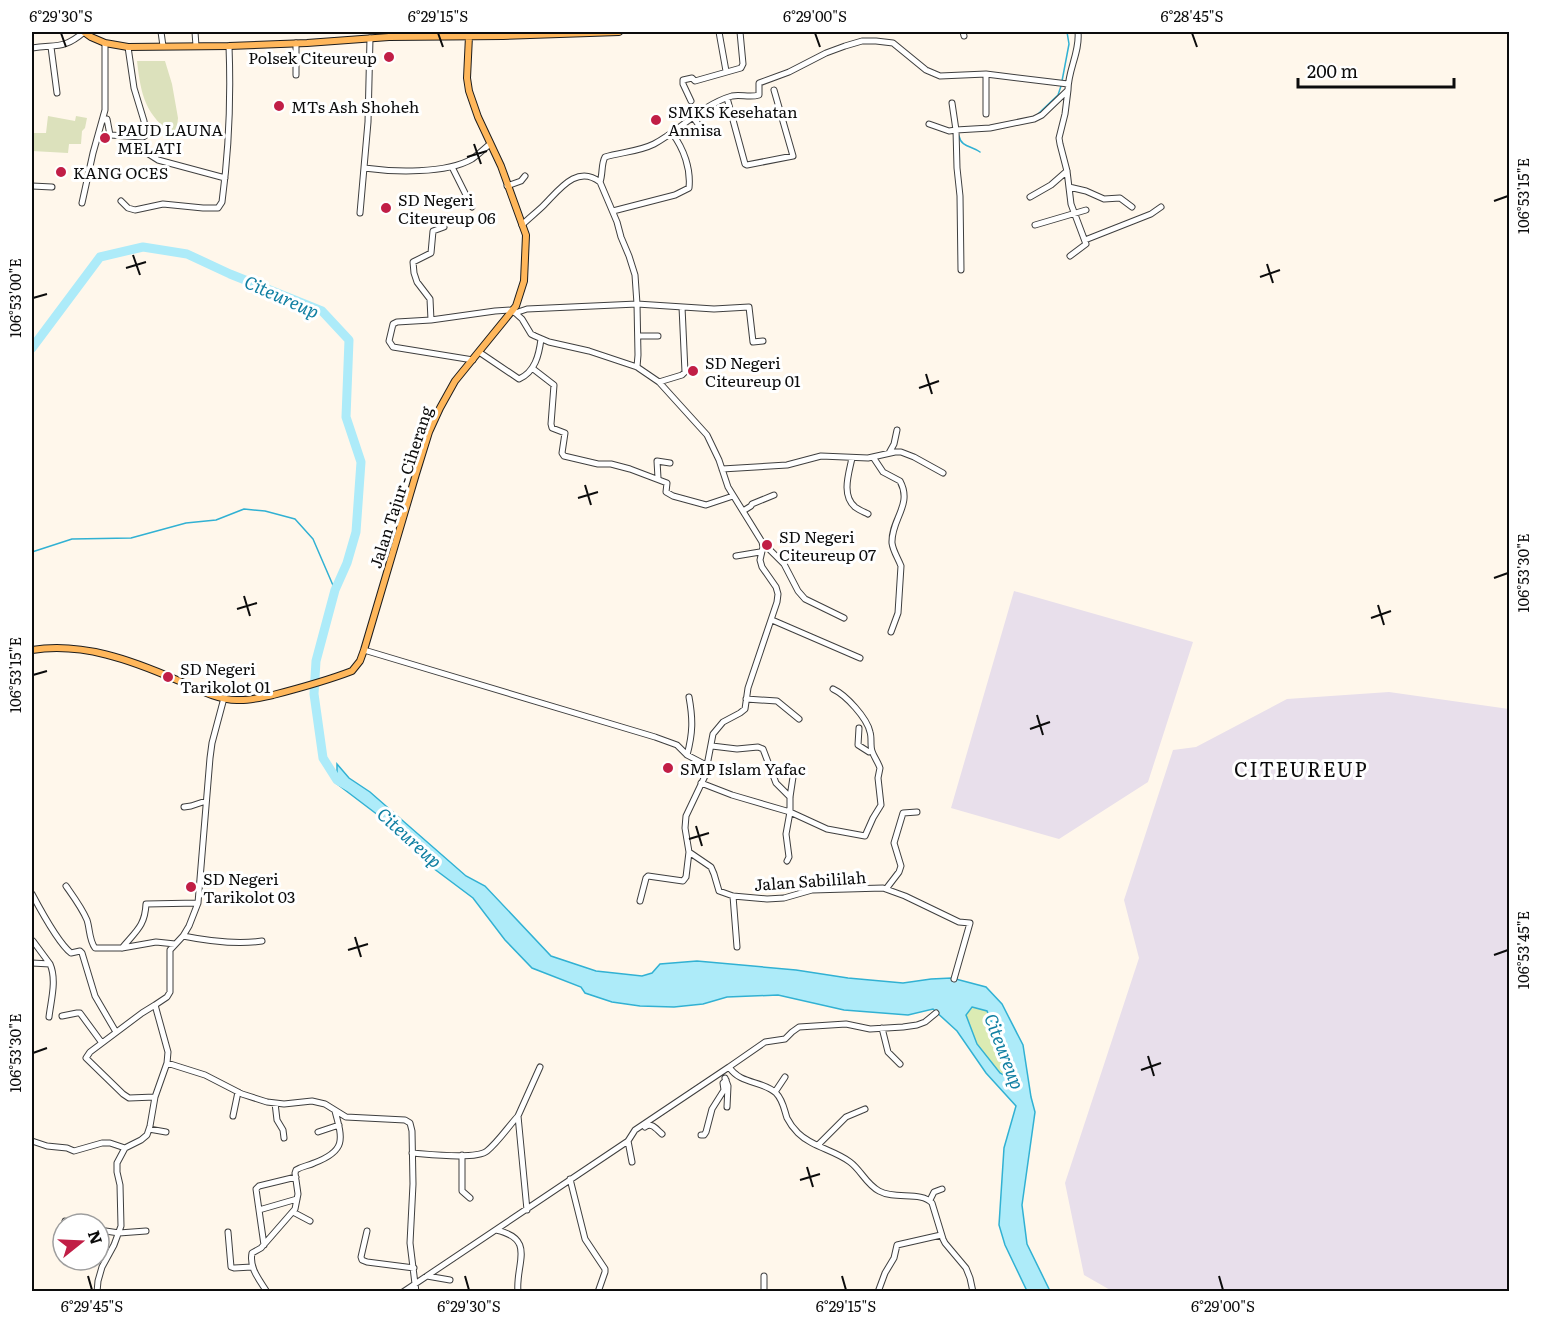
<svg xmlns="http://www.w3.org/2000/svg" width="1541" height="1323" font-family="Literata,serif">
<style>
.industrial{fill:#e8dfeb}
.green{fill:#dbebb3}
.cemetery{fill:#dce1bc}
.water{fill:#adebf9;stroke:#31b1d3;stroke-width:1.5;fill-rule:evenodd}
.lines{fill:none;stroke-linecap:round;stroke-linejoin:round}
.stream{stroke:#31b1d3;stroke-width:1.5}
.river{stroke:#adebf9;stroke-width:9}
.minor-casing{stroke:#3f3f3f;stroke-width:7}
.major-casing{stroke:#1d1d1d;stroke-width:8}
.minor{stroke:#fff;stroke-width:5}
.major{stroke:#ffb75b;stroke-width:6}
.ticks{fill:none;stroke:#0c0c0c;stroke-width:2}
.poi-dot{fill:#c11e46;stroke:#fff;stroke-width:2}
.labels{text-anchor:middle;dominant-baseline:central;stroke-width:6;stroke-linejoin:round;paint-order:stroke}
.poi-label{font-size:16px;fill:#0c0c0c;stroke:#fff;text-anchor:start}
.street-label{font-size:16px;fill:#0c0c0c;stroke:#fff}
.water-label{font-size:18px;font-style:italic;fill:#107fa2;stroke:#fff}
.quarter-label{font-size:20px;letter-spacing:1.5px;fill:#0c0c0c;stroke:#fff}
.neatline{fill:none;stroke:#0c0c0c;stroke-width:2}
.ticks-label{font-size:15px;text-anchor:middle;fill:#0c0c0c}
</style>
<rect width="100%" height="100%" fill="#fff7eb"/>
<path class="industrial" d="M1014 591 1193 642 1148 782 1059 839 951 808Z
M1389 692 1509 709V1291H1112L1084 1275 1065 1183 1139 958 1124 900 1173 750 1196 747 1287 699Z"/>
<path class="green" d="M972 1007 988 1011 1014 1079 1012 1081 1000 1073 977 1044 966 1015Z"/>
<path class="cemetery" d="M137 61H165L172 84 178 118 176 136C145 116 141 95 137 61Z
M48 116 75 121 76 116 87 118 85 128 82 131 81 144H69L68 153 32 151V133H46Z"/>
<path class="water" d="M337 764 349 778 370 792 466 876 485 886 551 956 596 971 642 976 652 973 660 964 697 961 796 970 848 978 903 983 931 979 952 978 986 987 1002 1004 1023 1045 1031 1097 1035 1112 1022 1205 1027 1244 1050 1291H1027L1005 1245 999 1225 1004 1148 1016 1106 986 1073 957 1031 933 1009 908 1015 844 1010 778 995 727 997 703 1004 674 1007 640 1006 612 1002 585 993 581 987 532 968 505 940 473 898 429 865 395 828 337 784ZM972 1007 987 1011 1014 1079 1012 1080 1000 1073 977 1044 966 1015Z"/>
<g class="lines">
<path class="stream" d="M1062 81 1069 44 1067 32
M1038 114 1058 95 1061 86
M959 136C961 147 972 146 980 152
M32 552 72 539 131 538 186 523 216 520 244 509 265 511 295 519 313 539 335 590"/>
<path class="river" d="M32 348 100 257 143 247 187 254 230 274 322 311 349 340 346 417 361 462 356 532 347 563 335 590 316 661 314 694 323 758 337 780 348 786"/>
<defs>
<path id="minor" d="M161 32 163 46
M195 32 196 46
M719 32 726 71
M963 32 964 36
M296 43V75
M51 47 57 93
M32 48C56 44 63 50 84 32
M1068 90 1065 114 1059 138 1060 144 1067 171 1071 204 1086 244 1070 256
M727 98 745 164 747 165 793 156 774 90
M691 101 683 84V80L692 78 695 81 741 68 743 64 740 32
M952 103 956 130 957 168 960 196 961 270
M986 114V74
M693 117 703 131
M103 120 107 119 110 135 143 137 146 135 144 121 134 88 128 47
M929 124 949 131 956 130 990 128 1034 119 1042 115 1068 90C1068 70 1080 52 1078 32
M139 148 158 160 225 178
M452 167 472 207
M364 168C393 172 446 174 472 159 478 155 484 149 490 144
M32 186 52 187
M507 186 521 181 525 176
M1069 187 1086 191 1104 199 1120 198 1132 207
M1030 197 1051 185 1067 171
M121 201 128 208 135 210 163 204 203 208H218L222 202C229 150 231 98 229 46
M82 203 93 153 105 110V43
M613 211 675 195 689 188C691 169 684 149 672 133
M360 213 368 122 370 38
M522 225C529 218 537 212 544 205 559 190 577 164 600 182
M1035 225 1086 210
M1085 240 1151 214 1161 207
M515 313 527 309 637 304 714 309 749 307 753 342 763 341
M431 320 430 299 417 282 414 273 413 262 431 253 433 231 444 227
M638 336H658
M479 352 519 379C535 372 539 355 541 339
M473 360 393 347 389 341 393 324 397 322 431 320 495 311 512 310 522 319 531 334 535 336 549 342 589 351 637 367 659 382 707 435 719 460 728 487 762 542 763 547 760 560 762 567 776 587 778 594 777 602 748 688 745 709 740 713 723 722 713 734 705 776 686 816 685 828 689 852 711 867 714 874 719 891 733 896 767 899 784 898 812 890 883 888 905 896 959 922 970 923 954 979
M637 367 638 355 637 304 635 275 629 256 621 237 617 222 600 182C603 174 601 164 605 157 621 152 638 152 654 144 681 130 701 105 732 96 741 94 749 98 759 95V83L789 72 826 53 845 46 862 41H876L893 43 926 70 940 76 986 74 1068 84
M532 368 554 385 551 424 552 428 565 433 562 453 564 456 598 464H611L630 469 667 483 666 492 673 496 706 505 733 496
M659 382 682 375 685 372 682 307
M889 453 894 444 897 430
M873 457 883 472 900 481C913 505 891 519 892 543 893 551 898 558 901 566L898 613 891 632
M852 458C849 473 841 495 855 507 859 510 864 512 868 514
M722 469 787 465 821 456 868 458 895 452H901L914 457 943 473
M658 478 657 461 670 463
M743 511 751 506 752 504 774 495
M762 542 784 564 798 591 805 599 844 618
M736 556 760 552
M772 620 860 658
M364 650 655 737 677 745 687 755 708 766
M746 699 777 701 799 719
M859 728 858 745 869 752 872 751
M712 746 737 749 758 747 763 749 776 783 790 797
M687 755C693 733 693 719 689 697
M701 783 732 795 790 812 827 829 865 836 873 818 881 805 878 778 880 768C878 762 874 757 872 751 870 745 872 738 870 732 867 718 846 695 833 689
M184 807 191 806 206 801
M787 861 789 857 786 834 790 812V797L793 777
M66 886C73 896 82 908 87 920 90 929 89 940 95 948H122L156 942 175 944
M886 889 899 872 901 866 894 843 903 813 917 812
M32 894C40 909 58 943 71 953L80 951 82 953 95 996 116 1032
M733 896 737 947
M640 901 646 878 648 876 683 881 686 877 689 852
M183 936C208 941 237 945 262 941
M122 948C136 931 145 926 146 904L198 903
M32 963 50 964 33 941
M62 1016 77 1013H80L102 1043
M49 1017C51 1000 57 980 50 964
M882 1028 888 1052 900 1064
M167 1063 205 1075 242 1094 267 1102 284 1104 312 1101 325 1104 346 1117 405 1120 410 1123 412 1131 413 1184 410 1243 416 1292
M729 1067 765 1042 785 1039 792 1032 799 1027 846 1024 870 1029 903 1027 917 1025 925 1022 936 1013
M725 1078 728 1086 727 1107
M775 1092 785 1077
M155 1097 129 1098 123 1094 86 1058 90 1052 142 1013 155 1005
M275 1103 277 1120 283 1130 284 1138
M233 1116 238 1092
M645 1127C652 1122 656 1129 662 1134
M149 1129 166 1132
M318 1132 339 1125
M701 1135H704L706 1132 712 1109 724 1090 723 1083 726 1080
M32 1141 47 1146 67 1148 74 1151 102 1143H110L125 1148
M628 1141 632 1162
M818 1145 846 1117 865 1109
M412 1153C427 1154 476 1160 487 1151 498 1142 508 1127 518 1116
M462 1155V1191L470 1198
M570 1179 585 1239 605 1269V1272L598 1292
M930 1200 934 1192 942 1189
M259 1210 297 1199
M527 1210 518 1116 540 1067
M293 1212 310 1221
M65 1221 74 1224
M99 1230 119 1233 146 1231
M496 1230C537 1239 515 1264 518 1292
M367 1231 361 1257 362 1260 367 1262 414 1268
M228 1232 231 1267 234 1268 252 1267
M264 1245 256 1189 259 1186 296 1177
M427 1276 450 1280
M97 1292 98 1281 102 1267 114 1245 121 1226 120 1185 117 1172V1163L125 1148 141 1140 147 1135 150 1126 155 1097 167 1063 168 1052 155 1005 167 997 170 992V950L183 936 189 926 198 903 210 758 212 743 224 698
M267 1292C259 1279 249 1268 252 1253L261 1248 295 1209 298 1194 295 1173 296 1170C302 1166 308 1166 314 1163 346 1151 343 1140 335 1111
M403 1292 628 1141 635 1130 729 1067C741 1085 762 1080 776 1093 783 1100 784 1109 787 1118 790 1124 794 1129 798 1133 812 1147 834 1150 850 1162 861 1170 866 1184 879 1191 895 1200 921 1191 932 1203L943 1239 945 1243 966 1268 970 1278 973 1292
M764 1292V1276
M878 1292 885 1273 894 1258 897 1245 941 1235"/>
<path id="major" d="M84 32 91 37 105 43 128 47 229 46 307 43 389 37 503 36 619 32
M32 650C82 642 131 660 177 680 196 688 216 700 237 700 249 701 262 697 273 695 300 688 326 681 352 671L360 661 364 650 416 474 429 432 440 408 455 381 516 306 524 281 526 235 501 166 478 117 469 91 467 78 469 36"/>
</defs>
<use href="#minor" class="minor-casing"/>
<use href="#major" class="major-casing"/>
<use href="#minor" class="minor"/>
<use href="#major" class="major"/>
</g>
<path class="ticks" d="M61 33 66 47M438 33 443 47M815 33 820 47M1192 33 1197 47M474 144 481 164M467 157 487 151M1494 201 1508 196M133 255 140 275M1267 264 1273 283M126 268 146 262M1260 277 1280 270M33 298 47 294M926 374 932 394M919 388 939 381M585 485 591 505M578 498 598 492M1494 578 1508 573M244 596 250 616M1378 605 1384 625M237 609 257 603M1371 618 1391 611M33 675 47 671M1037 715 1043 735M1030 729 1050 722M696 826 702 846M689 839 709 833M355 937 361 957M348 950 368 944M1494 955 1508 950M33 1053 47 1048M1148 1056 1154 1076M1141 1070 1161 1063M807 1167 813 1187M800 1180 820 1174M88 1276 92 1290M465 1276 469 1290M842 1276 846 1290M1219 1276 1223 1290"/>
<g class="poi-dot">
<circle cx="389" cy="57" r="6"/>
<circle cx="279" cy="106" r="6"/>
<circle cx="656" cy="120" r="6"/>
<circle cx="105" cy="138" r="6"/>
<circle cx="61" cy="172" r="6"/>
<circle cx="386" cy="208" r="6"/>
<circle cx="693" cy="371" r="6"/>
<circle cx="767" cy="545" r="6"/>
<circle cx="168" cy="677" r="6"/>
<circle cx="668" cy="768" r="6"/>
<circle cx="191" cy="887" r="6"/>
</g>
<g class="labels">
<g class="poi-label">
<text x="377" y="57" text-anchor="end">Polsek Citeureup</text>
<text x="291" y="106">MTs Ash Shoheh</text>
<text x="668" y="111">SMKS Kesehatan<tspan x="668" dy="18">Annisa</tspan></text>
<text x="117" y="129">PAUD LAUNA<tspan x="117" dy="18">MELATI</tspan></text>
<text x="73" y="172">KANG OCES</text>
<text x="398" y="199">SD Negeri<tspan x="398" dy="18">Citeureup 06</tspan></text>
<text x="705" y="362">SD Negeri<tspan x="705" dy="18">Citeureup 01</tspan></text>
<text x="779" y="536">SD Negeri<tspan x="779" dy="18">Citeureup 07</tspan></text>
<text x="180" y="668">SD Negeri<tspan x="180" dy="18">Tarikolot 01</tspan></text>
<text x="680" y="768">SMP Islam Yafac</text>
<text x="203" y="878">SD Negeri<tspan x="203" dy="18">Tarikolot 03</tspan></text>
</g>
<g class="street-label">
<text transform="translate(400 487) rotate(-72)">Jalan Tajur - Ciherang</text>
<text transform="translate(810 880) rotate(-4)">Jalan Sabililah</text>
</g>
<g class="water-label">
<text transform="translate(282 296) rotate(24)">Citeureup</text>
<text transform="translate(410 837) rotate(42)">Citeureup</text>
<text transform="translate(1005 1051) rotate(69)">Citeureup</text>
</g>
<g class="quarter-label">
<text x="1301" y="768">CITEUREUP</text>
</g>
</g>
<rect width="1541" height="1323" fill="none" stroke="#ffffff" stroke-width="66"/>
<g transform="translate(81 1242) rotate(72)"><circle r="28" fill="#ffffff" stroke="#9e9e9e" stroke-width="1.5"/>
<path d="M0-4.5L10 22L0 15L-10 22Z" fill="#c11e46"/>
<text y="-9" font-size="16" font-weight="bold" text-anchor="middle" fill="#0c0c0c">N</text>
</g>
<path d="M1298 78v9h156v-9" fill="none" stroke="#0c0c0c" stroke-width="3"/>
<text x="1307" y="78" font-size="18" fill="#0c0c0c" stroke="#ffffff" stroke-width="4.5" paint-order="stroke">200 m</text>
<rect x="33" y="33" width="1475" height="1257" class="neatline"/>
<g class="ticks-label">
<text x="61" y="22">6°29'30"S</text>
<text x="438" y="22">6°29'15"S</text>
<text x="815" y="22">6°29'00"S</text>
<text x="1192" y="22">6°28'45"S</text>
<text transform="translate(1524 196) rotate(-90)" y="5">106°53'15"E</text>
<text transform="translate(16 298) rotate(-90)" y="5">106°53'00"E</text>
<text transform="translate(1524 573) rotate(-90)" y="5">106°53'30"E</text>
<text transform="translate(16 675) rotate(-90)" y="5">106°53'15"E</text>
<text transform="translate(1524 950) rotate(-90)" y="5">106°53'45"E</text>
<text transform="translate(16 1053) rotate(-90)" y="5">106°53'30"E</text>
<text x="92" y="1312">6°29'45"S</text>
<text x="469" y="1312">6°29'30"S</text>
<text x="846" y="1312">6°29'15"S</text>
<text x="1223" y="1312">6°29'00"S</text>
</g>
</svg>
